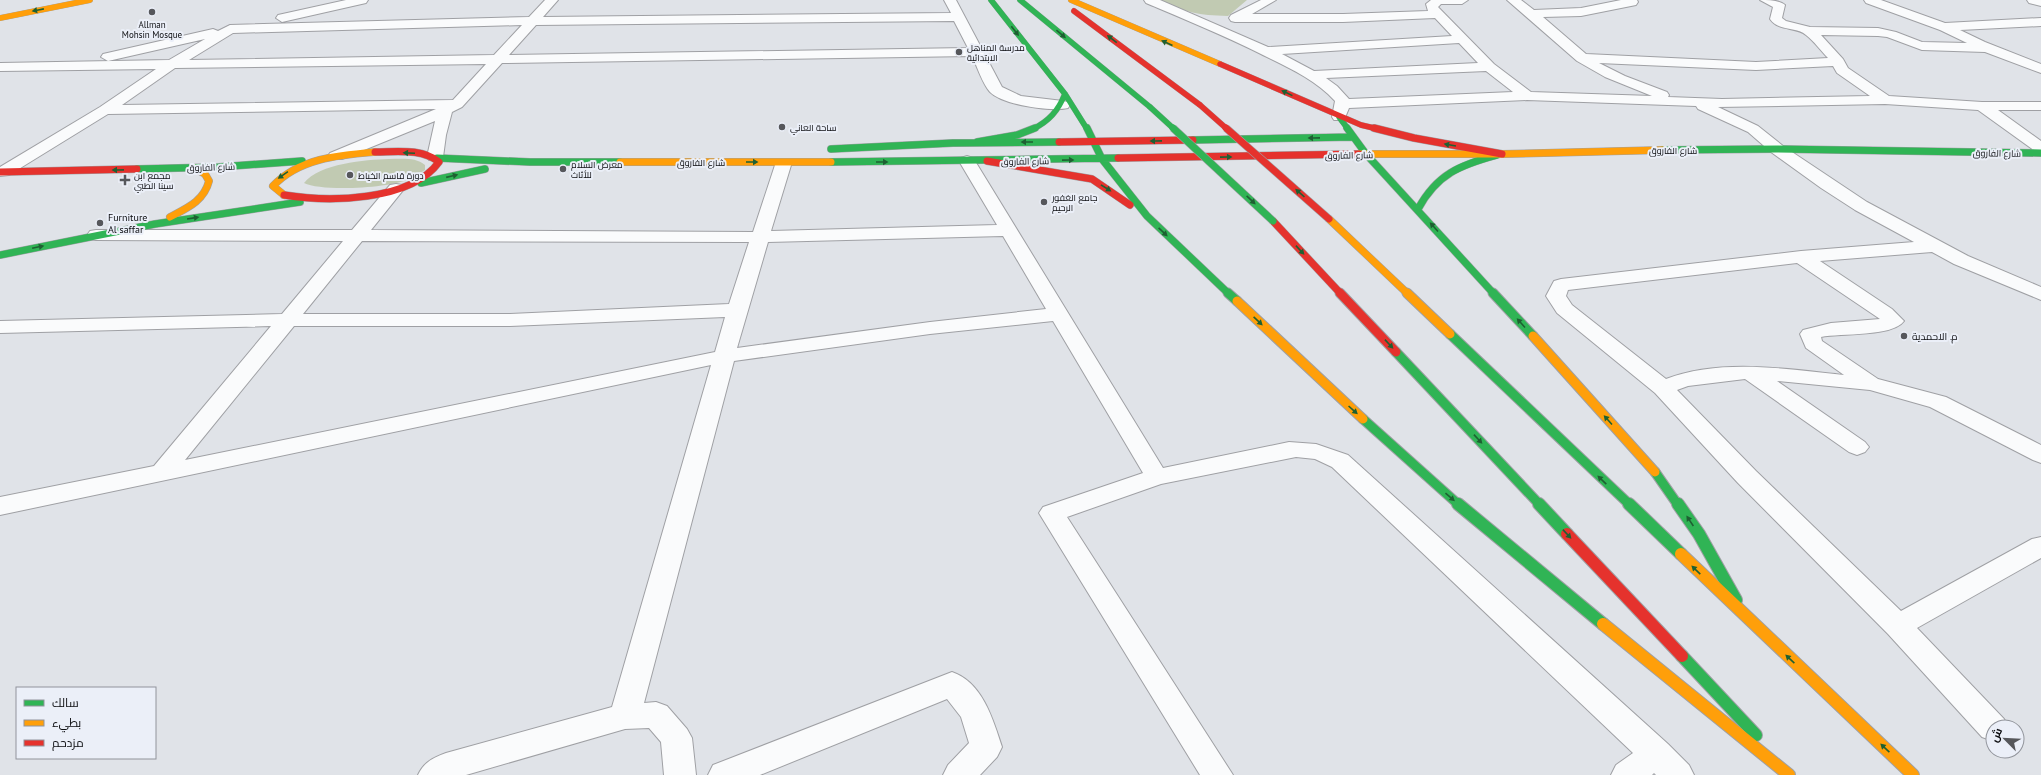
<svg xmlns="http://www.w3.org/2000/svg" width="2041" height="775" font-family="'PT Sans',Cairo,sans-serif">
<style>
.green{fill:#c1cab2}
.lines{fill:none;stroke-linecap:round;stroke-linejoin:round}
.street-casing{stroke:#9fa0a4;stroke-width:2}
.fast-far3-casing{stroke:#9fa0a4;stroke-width:6}
.fast-far2-casing{stroke:#9fa0a4;stroke-width:8}
.fast-far1-casing{stroke:#9fa0a4;stroke-width:11}
.fast-casing{stroke:#9fa0a4;stroke-width:14}
.slow-far3-casing{stroke:#9fa0a4;stroke-width:6}
.slow-far2-casing{stroke:#9fa0a4;stroke-width:8}
.slow-far1-casing{stroke:#9fa0a4;stroke-width:11}
.slow-casing{stroke:#9fa0a4;stroke-width:14}
.jam-far3-casing{stroke:#9fa0a4;stroke-width:6}
.jam-far2-casing{stroke:#9fa0a4;stroke-width:8}
.jam-far1-casing{stroke:#9fa0a4;stroke-width:11}
.jam-casing{stroke:#9fa0a4;stroke-width:14}
.street{fill:#fafbfc;fill-rule:evenodd}
.fast-far3{stroke:#30b455;stroke-width:5.5}
.fast-far2{stroke:#30b455;stroke-width:7}
.fast-far1{stroke:#30b455;stroke-width:9}
.fast{stroke:#30b455;stroke-width:12}
.slow-far3{stroke:#ff9f0a;stroke-width:5.5}
.slow-far2{stroke:#ff9f0a;stroke-width:7}
.slow-far1{stroke:#ff9f0a;stroke-width:9}
.slow{stroke:#ff9f0a;stroke-width:12}
.jam-far3{stroke:#e5322d;stroke-width:5.5}
.jam-far2{stroke:#e5322d;stroke-width:7}
.jam-far1{stroke:#e5322d;stroke-width:9}
.jam{stroke:#e5322d;stroke-width:12}
.fast-bridge-far1-casing{stroke:#9fa0a4;stroke-width:6;stroke-linecap:butt}
.fast-bridge-casing{stroke:#9fa0a4;stroke-width:8;stroke-linecap:butt}
.jam-bridge-far1-casing{stroke:#9fa0a4;stroke-width:6;stroke-linecap:butt}
.jam-bridge-casing{stroke:#9fa0a4;stroke-width:8;stroke-linecap:butt}
.fast-bridge-far1{stroke:#30b455;stroke-width:5.5}
.fast-bridge{stroke:#30b455;stroke-width:7}
.jam-bridge-far1{stroke:#e5322d;stroke-width:5.5}
.jam-bridge{stroke:#e5322d;stroke-width:7}
.oneway{fill:#1e6032}
.poi-dot{fill:#56575b;stroke:#ebeff8;stroke-width:1.5}
.labels{text-anchor:middle;dominant-baseline:central;stroke-width:4;stroke-linejoin:round;paint-order:stroke}
.far-poi-label{font-size:9px;fill:#0b0c0f;stroke:#ebeff8;text-anchor:start}
.far-street-label{font-size:9px;fill:#0b0c0f;stroke:#ebeff8}
.poi-label{font-size:10px;fill:#0b0c0f;stroke:#ebeff8;text-anchor:start}
</style>
<rect width="100%" height="100%" fill="#e0e3e8"/>
<path class="green" d="M1159 0H1247L1228 16C1197 15 1188 13 1159 0Z
M389 159C401 159 416 157 425 165V170C420 173 414 177 409 179 391 188 322 192 304 183 320 163 365 160 389 159Z"/>
<g class="lines">
<defs>
<path id="street" d="M346 0H368L366 3 282 22 276 18 278 15Z
M545 0H558L543 17 951 13 944 0H956L1002 87 1021 96 1063 101 1068 102 1070 105 1068 108C1051 112 1003 105 990 92 983 85 977 66 972 56L502 63 462 107 452 112 446 135 443 157 441 160H429L427 157 435 121 342 159H330L328 156 330 153 436 109 108 114 9 175 0 176V167L100 107 156 69 0 71V63L169 60 205 39 108 61 101 57 103 54 213 29 218 31 230 25 529 17ZM954 21 968 48 509 55 536 25ZM522 25 494 55 189 60 233 33ZM486 64 453 100 122 105 175 68Z
M1144 0H1160L1268 47 1452 36 1435 18 1343 22H1235L1231 21 1229 18 1231 15 1261 0H1276L1252 14H1343L1428 11 1426 4 1431 0H1468L1462 4H1441L1438 7 1494 64 1531 92 1652 96 1605 77 1577 61 1507 0H1521L1534 10 1581 8 1621 0H1637L1638 2 1636 5 1581 16 1543 17 1586 54 1756 62 1828 58C1821 51 1814 41 1806 35 1796 26 1779 32 1770 19L1773 7 1760 0C1769 0 1779 0 1785 5L1782 18 1786 21 1810 27 1878 28 1896 32 1922 42 1967 43 1940 30 1866 3 1864 0H1881L1945 23 2041 18V26L1960 30 1985 42 2041 64V73L1985 52 1922 50 1887 37 1878 36 1821 35 1843 59 1848 68 1889 96 1982 102H2041V110H1998L2041 141V153L2035 151 1978 110 1885 104 1718 107 1758 126 1783 146 1867 202 1968 256 2041 287V300L1954 264 1932 252 1820 261 1892 309 1904 321C1893 337 1841 333 1821 337L1822 341 1878 379 1946 397 2041 445V463L2033 460 1930 407 1870 390 1777 381 1865 442 1869 447 1865 452 1857 455 1849 452 1745 379 1688 386 1677 390 1756 471 1901 611 2032 539 2041 537V558L1917 628 2004 719 2008 727H1993V741L1982 737 1888 634 1738 483 1655 393 1557 313 1546 296 1554 281 1561 279 1801 251 1914 242 1855 210 1821 188 1771 152 1748 132 1698 109 1696 106 1527 100 1349 108 1344 120H1334L1332 117 1335 101C1315 79 1287 67 1261 54 1223 35 1184 19 1146 3ZM1459 43 1478 63 1314 71 1282 54ZM1599 63 1756 70 1833 66 1837 73 1870 96 1722 99 1668 97 1669 95 1667 92 1625 76ZM1486 71 1513 92 1349 99 1337 86 1326 78ZM1797 263 1880 319 1831 323 1803 330 1800 334 1806 348 1844 375C1786 369 1721 358 1666 379L1572 305 1566 296 1568 290Z
M2027 0H2041V6L2029 3Z
M967 156 973 158 975 161 1163 468 1289 442 1316 444 1348 455 1668 744 1689 765 1694 775H1656L1654 773 1652 775H1611L1616 765 1633 753 1332 467 1315 459 1296 457 1161 484 1067 517 1233 775H1200L1039 513 1043 507 1143 473 1053 321 930 334 734 361 644 703 656 702 667 706 687 729 692 738 696 775H664L661 742 649 728 625 729 466 775H418C424 762 433 758 446 753L612 707 711 365 0 515V497L154 466 271 326 0 333V321L282 314 343 241 96 240 90 239 87 235 90 231 96 230H352L390 185 396 184 402 185 404 189 371 230 753 232 776 162 778 159H790L792 162 771 231 997 225 959 161 961 158ZM1003 236 1046 309 930 322 737 348 768 242ZM362 241 749 242 729 304 510 314H303ZM725 317 715 352 185 460 294 326H510Z
M952 672C982 682 993 719 1002 747L997 757 980 775H943L948 765 969 743 961 717 947 699 760 775H708L713 765Z"/>
<path id="fast-far3" d="M991 0 1065 94 1087 129
M1020 0 1150 107
M1339 117 1348 129
M1033 129C1049 121 1058 111 1065 94"/>
<path id="fast-far2" d="M1087 128 1102 159 1147 216 1229 294
M1347 128 1366 154 1494 294
M1193 140 1353 137
M977 142 1017 135 1035 128
M831 149 953 143 1059 142
M1663 150 1777 149 2041 153
M437 158 530 162H620
M831 162 1118 158
M137 169 219 167 302 161
M421 183 485 169
M1418 209C1437 174 1460 165 1497 155
M0 255 155 224 300 202"/>
<path id="fast-far1" d="M1228 293 1237 301
M1493 293 1533 336
M1450 334 1630 505
M1396 352 1540 505
M1363 419 1459 505
M1655 472 1678 505"/>
<path id="fast" d="M1458 504 1603 624
M1539 504 1567 534
M1629 504 1681 554
M1678 504 1699 534 1736 600
M1682 656 1756 735"/>
<path id="slow-far3" d="M1071 0 1220 64
M0 18 90 0"/>
<path id="slow-far2" d="M1359 154H1502L1663 150
M620 162H831
M284 195 273 186C299 158 339 155 375 152
M170 217C187 208 204 201 209 181L205 174 194 168
M1329 219 1408 294"/>
<path id="slow-far1" d="M1407 293 1450 334
M1237 301 1363 419
M1533 336 1655 472"/>
<path id="slow" d="M1681 554 1913 775
M1603 624 1789 775"/>
<path id="jam-far3" d="M1074 11 1200 105
M1220 64 1361 125 1378 129"/>
<path id="jam-far2" d="M1374 128 1414 138 1502 154
M1059 142 1193 140
M1118 158 1359 154
M987 161 1092 179 1130 205
M0 172 137 169
M284 195C328 202 410 202 439 162 422 148 396 152 375 152
M1273 221 1341 294"/>
<path id="jam-far1" d="M1340 293 1396 352"/>
<path id="jam" d="M1567 534 1682 656"/>
</defs>
<use href="#street" class="street-casing"/>
<use href="#fast-far3" class="fast-far3-casing"/>
<use href="#fast-far2" class="fast-far2-casing"/>
<use href="#fast-far1" class="fast-far1-casing"/>
<use href="#fast" class="fast-casing"/>
<use href="#slow-far3" class="slow-far3-casing"/>
<use href="#slow-far2" class="slow-far2-casing"/>
<use href="#slow-far1" class="slow-far1-casing"/>
<use href="#slow" class="slow-casing"/>
<use href="#jam-far3" class="jam-far3-casing"/>
<use href="#jam-far2" class="jam-far2-casing"/>
<use href="#jam-far1" class="jam-far1-casing"/>
<use href="#jam" class="jam-casing"/>
<use href="#street" class="street"/>
<use href="#fast-far3" class="fast-far3"/>
<use href="#fast-far2" class="fast-far2"/>
<use href="#fast-far1" class="fast-far1"/>
<use href="#fast" class="fast"/>
<use href="#slow-far3" class="slow-far3"/>
<use href="#slow-far2" class="slow-far2"/>
<use href="#slow-far1" class="slow-far1"/>
<use href="#slow" class="slow"/>
<use href="#jam-far3" class="jam-far3"/>
<use href="#jam-far2" class="jam-far2"/>
<use href="#jam-far1" class="jam-far1"/>
<use href="#jam" class="jam"/>
<defs>
<path id="fast-bridge-far1" d="M1150 107 1174 129"/>
<path id="fast-bridge" d="M1173 128 1273 221"/>
<path id="jam-bridge-far1" d="M1200 105 1227 129"/>
<path id="jam-bridge" d="M1226 128 1329 219"/>
</defs>
<use href="#fast-bridge-far1" class="fast-bridge-far1-casing"/>
<use href="#fast-bridge" class="fast-bridge-casing"/>
<use href="#jam-bridge-far1" class="jam-bridge-far1-casing"/>
<use href="#jam-bridge" class="jam-bridge-casing"/>
<use href="#fast-bridge-far1" class="fast-bridge-far1"/>
<use href="#fast-bridge" class="fast-bridge"/>
<use href="#jam-bridge-far1" class="jam-bridge-far1"/>
<use href="#jam-bridge" class="jam-bridge"/>
</g>
<defs><path id="oneway-solid" d="M-6-.8H1V-3.2L6.5 0L1 3.2V.8H-6Z"/></defs>
<g class="oneway">
<use href="#oneway-solid" transform="translate(38 10) rotate(169)"/>
<use href="#oneway-solid" transform="translate(1015 31) rotate(52)"/>
<use href="#oneway-solid" transform="translate(1061 34) rotate(40)"/>
<use href="#oneway-solid" transform="translate(1112 39) rotate(-143)"/>
<use href="#oneway-solid" transform="translate(1167 43) rotate(-156)"/>
<use href="#oneway-solid" transform="translate(1287 93) rotate(-154)"/>
<use href="#oneway-solid" transform="translate(1314 138) rotate(179)"/>
<use href="#oneway-solid" transform="translate(1156 141) rotate(179)"/>
<use href="#oneway-solid" transform="translate(1027 142) rotate(180)"/>
<use href="#oneway-solid" transform="translate(1450 145) rotate(-170)"/>
<use href="#oneway-solid" transform="translate(409 153) rotate(-177)"/>
<use href="#oneway-solid" transform="translate(1226 157) rotate(-1)"/>
<use href="#oneway-solid" transform="translate(1068 160) rotate(-1)"/>
<use href="#oneway-solid" transform="translate(752 162)"/>
<use href="#oneway-solid" transform="translate(882 162)"/>
<use href="#oneway-solid" transform="translate(118 170) rotate(179)"/>
<use href="#oneway-solid" transform="translate(283 175) rotate(145)"/>
<use href="#oneway-solid" transform="translate(452 176) rotate(-13)"/>
<use href="#oneway-solid" transform="translate(1106 188) rotate(32)"/>
<use href="#oneway-solid" transform="translate(1300 193) rotate(-138)"/>
<use href="#oneway-solid" transform="translate(1251 200) rotate(43)"/>
<use href="#oneway-solid" transform="translate(193 218) rotate(-9)"/>
<use href="#oneway-solid" transform="translate(1434 227) rotate(-132)"/>
<use href="#oneway-solid" transform="translate(1163 232) rotate(43)"/>
<use href="#oneway-solid" transform="translate(38 247) rotate(-12)"/>
<use href="#oneway-solid" transform="translate(1300 250) rotate(47)"/>
<use href="#oneway-solid" transform="translate(1258 321) rotate(43)"/>
<use href="#oneway-solid" transform="translate(1521 323) rotate(-132)"/>
<use href="#oneway-solid" transform="translate(1389 344) rotate(47)"/>
<use href="#oneway-solid" transform="translate(1353 410) rotate(42)"/>
<use href="#oneway-solid" transform="translate(1608 420) rotate(-132)"/>
<use href="#oneway-solid" transform="translate(1478 439) rotate(47)"/>
<use href="#oneway-solid" transform="translate(1602 480) rotate(-136)"/>
<use href="#oneway-solid" transform="translate(1450 497) rotate(41)"/>
<use href="#oneway-solid" transform="translate(1690 521) rotate(-124)"/>
<use href="#oneway-solid" transform="translate(1567 534) rotate(47)"/>
<use href="#oneway-solid" transform="translate(1696 570) rotate(-136)"/>
<use href="#oneway-solid" transform="translate(1790 659) rotate(-137)"/>
<use href="#oneway-solid" transform="translate(1885 748) rotate(-137)"/>
</g>
<g class="poi-dot">
<circle cx="152" cy="12" r="4"/>
<circle cx="959" cy="52" r="4"/>
<circle cx="782" cy="127" r="4"/>
<circle cx="563" cy="169" r="4"/>
<circle cx="350" cy="175" r="4"/>
<path d="M123 174h4v4h4v4h-4v4h-4v-4h-4v-4h4z"/>
<circle cx="1044" cy="202" r="4"/>
<circle cx="100" cy="223" r="4"/>
<circle cx="1904" cy="336" r="4"/>
</g>
<g class="labels">
<g class="far-poi-label">
<text x="152" y="24" text-anchor="middle">Allman<tspan x="152" dy="10">Mohsin Mosque</tspan></text>
<text x="967" y="47">مدرسة المناهل<tspan x="967" dy="10">الابتدائية</tspan></text>
<text x="790" y="127">ساحة العاني</text>
<text x="571" y="164">معرض السلام<tspan x="571" dy="10">للأثاث</tspan></text>
<text x="134" y="175">مجمع ابن<tspan x="134" dy="10">سينا الطبي</tspan></text>
<text x="358" y="175">دورة قاسم الخياط</text>
<text x="1052" y="197">جامع الغفور<tspan x="1052" dy="10">الرحيم</tspan></text>
</g>
<g class="far-street-label">
<text x="1673" y="150">شارع الفاروق</text>
<text transform="translate(1997 153) rotate(1)">شارع الفاروق</text>
<text transform="translate(1349 155) rotate(-1)">شارع الفاروق</text>
<text transform="translate(1025 161) rotate(-1)">شارع الفاروق</text>
<text x="701" y="162">شارع الفاروق</text>
<text transform="translate(211 167) rotate(-2)">شارع الفاروق</text>
</g>
<g class="poi-label">
<text x="108" y="217">Furniture<tspan x="108" dy="12">Al saffar</tspan></text>
<text x="1912" y="336">م. الاحمدية</text>
</g>
</g>
<rect x="16" y="687" width="140" height="72" fill="#ebeff8" stroke="#91949b"/>
<rect x="24" y="700" width="20" height="6" fill="#30b455" stroke="#91949b"/>
<text x="52" y="707" font-size="12" fill="#0b0c0f">سالك</text>
<rect x="24" y="720" width="20" height="6" fill="#ff9f0a" stroke="#91949b"/>
<text x="52" y="727" font-size="12" fill="#0b0c0f">بطيء</text>
<rect x="24" y="740" width="20" height="6" fill="#e5322d" stroke="#91949b"/>
<text x="52" y="747" font-size="12" fill="#0b0c0f">مزدحم</text>
<g transform="translate(2005 739) rotate(294)"><circle r="19" fill="#ebeff8" stroke="#91949b"/>
<path d="M0-3L7 15L0 10L-7 15Z" fill="#56575b"/>
<text y="-6" font-size="11" font-weight="bold" text-anchor="middle" fill="#0b0c0f">ش</text>
</g>
</svg>
